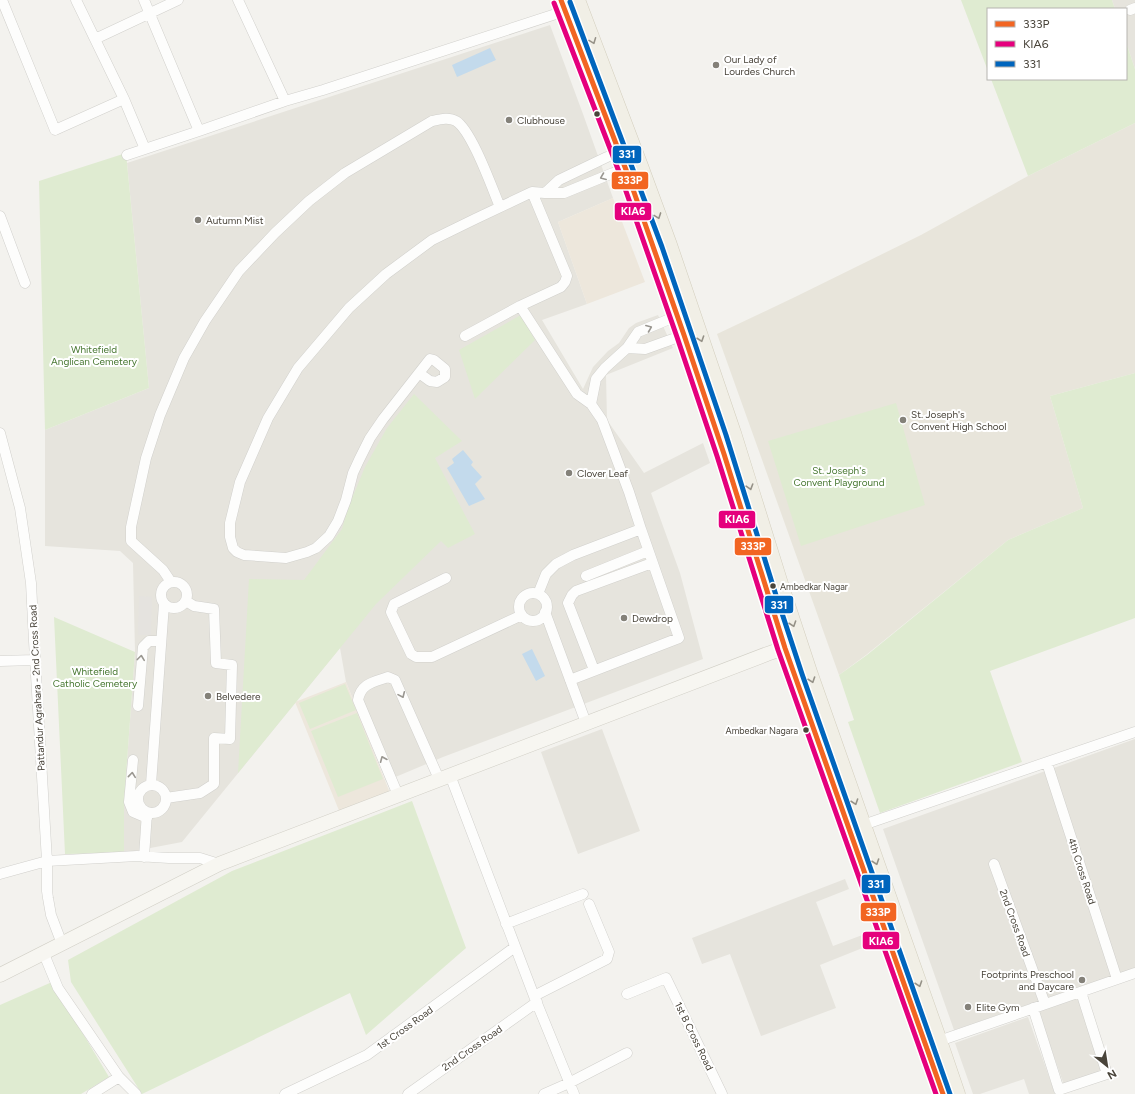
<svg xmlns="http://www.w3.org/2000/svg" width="1135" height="1094" font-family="Figtree,sans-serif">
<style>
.residential{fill:#e6e4dd}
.commercial{fill:#ede7dc}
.education{fill:#e8e5db}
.green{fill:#dfebd1}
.parking{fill:#e5e3df}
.water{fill:#c3daec}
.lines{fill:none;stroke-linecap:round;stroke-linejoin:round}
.street-casing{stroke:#d1d0cc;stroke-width:11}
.secondary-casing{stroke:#d1cfc6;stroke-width:15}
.primary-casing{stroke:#d3cebd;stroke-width:17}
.street{stroke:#fdfdfc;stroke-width:10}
.secondary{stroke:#f7f6f1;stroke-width:14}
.primary{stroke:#f1efe6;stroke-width:16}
.bus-1-casing{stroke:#fff;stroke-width:8}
.bus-2-casing{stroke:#fff;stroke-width:8}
.bus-3-casing{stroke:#fff;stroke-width:8}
.bus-1{stroke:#f26522;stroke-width:5}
.bus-2{stroke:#e5007d;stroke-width:5}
.bus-3{stroke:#0065bd;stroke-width:5}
.oneway{stroke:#959187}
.oneway2{stroke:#9a9791}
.poi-dot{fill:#848179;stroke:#fff;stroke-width:1.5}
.bus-dot{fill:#49443a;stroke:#fff;stroke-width:1.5}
.labels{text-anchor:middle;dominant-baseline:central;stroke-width:4;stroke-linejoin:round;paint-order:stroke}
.bus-label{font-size:9px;fill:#49443a;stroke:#fff;text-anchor:start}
.poi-label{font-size:10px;fill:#49443a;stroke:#fff;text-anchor:start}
.park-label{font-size:10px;fill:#477731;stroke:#fff}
.street-label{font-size:10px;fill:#49443a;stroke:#fff}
.line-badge{stroke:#fff;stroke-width:1.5}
.badge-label{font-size:11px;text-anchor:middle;font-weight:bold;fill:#fff}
</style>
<rect width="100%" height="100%" fill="#f3f2ee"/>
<path class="residential" d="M1112 0H1135V69L1126 42V9H1115Z
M550 25 583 114 613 198 558 222 587 304 542 320 583 389 593 367 608 351 619 343 629 328 636 323 658 315 673 348 606 375 607 420 644 473 703 443 710 463 651 493 680 573 703 659 443 757 386 781 346 682 340 648 182 842 124 853V803L135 652 133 563 120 551 45 546V430L149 388 127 163Z
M602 729 640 831 578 854 541 752Z
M1135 739V968L954 1030 883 829Z
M845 879 849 889 816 902 833 946 865 934 870 945 820 965 836 1008 761 1036 730 954 702 964 692 938Z
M1078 998 1101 1072 1064 1085 1038 1011Z
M1028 1017 1055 1094H1029L1024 1079 980 1094H973L955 1043Z"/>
<path class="commercial" d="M613 198 645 282 587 304 558 222Z
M346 682 390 793 340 813 295 702Z"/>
<path class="education" d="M1135 123V373L1050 396 1083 508 1008 540 866 655 839 675 717 334 795 297 921 235 1028 176Z"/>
<path class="green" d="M961 0H1112L1115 9H988V71Z
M1126 42 1135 69V123L1028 176 991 79H1126Z
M126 153 149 388 45 430 39 181Z
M521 315 535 340 475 399 459 350Z
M1135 373V618L990 671 1022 762 880 813 848 722 854 720 839 675 867 655 1008 540 1083 508 1050 396Z
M414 394 462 441 435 458 475 534 448 548 441 541 376 604 238 773 249 579 304 580 342 529 348 508 365 467 387 428Z
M896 403 925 505 801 546 768 441Z
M54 617 135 652 124 803V853L65 854Z
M345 684 356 710 310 729 299 703Z
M357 713 383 779 338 797 311 731Z
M412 801 466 948 366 1035 350 993 142 1094 71 982 68 960 232 871Z
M52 982 109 1077 81 1094H0V1005Z"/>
<path class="parking" d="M139 596 152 597 151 635H138Z"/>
<path class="water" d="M490 48 496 60 457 77 452 65Z
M463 450 473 462 471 465 482 477 475 484 485 499 469 506 447 468 454 463 452 459Z
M532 649 545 676 536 681 522 654Z"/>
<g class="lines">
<defs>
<path id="street" d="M2 0 55 130 124 99
M76 0 124 99 145 149
M144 0 199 131
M238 0 285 101
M1130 10 1135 8
M95 39 178 0
M624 150 607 157 559 180 545 193H564L613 173 631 168
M127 155 199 131 285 101 323 90 565 11
M532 192 567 276 565 282 561 287 520 306 577 394 591 404 602 420 629 492 641 529 573 555 556 564 546 574 538 594
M0 216 25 283
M465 336 520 306
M627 348 645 349 684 335
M419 373 430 381 437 382 445 377V369L434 360 430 359 383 419 370 438 359 460 353 473 346 500 338 521 329 536 316 548 307 552 286 558 244 555 237 552 233 548 230 537V523L240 482 268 418 298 368 349 308 386 274 432 240 475 219 532 192 545 193
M591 404 596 379 605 368 627 348 638 332 677 316
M0 433 20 508 31 583 34 641 47 861V891L48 898 51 915 62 944
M586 576 648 551
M446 578 394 604 391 612 411 654 416 657H432L522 615
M161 595a13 13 0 1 1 26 0a13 13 0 1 1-26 0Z
M171 582 163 570 131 541V527L146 458 160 415 184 358 205 321 239 271 275 233 309 201 345 173 432 121C441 119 449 117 456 121 472 131 492 188 500 207
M519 607a14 14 0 1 1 28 0a14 14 0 1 1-28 0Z
M545 612 586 723
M0 661 35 660
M594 670 568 603 572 595 576 591 652 563
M570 680 679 638 641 529
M138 706 143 647 149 641H161
M133 760 129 802 133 812 147 818
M1047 763 1117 979
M450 775 534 996 574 1094
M151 784 164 604
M138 799a14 14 0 1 1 28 0a14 14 0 1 1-28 0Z
M398 795 358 700C361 683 374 682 388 677L395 680 439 779
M166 798 200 793 214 784V738L230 739 232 665 216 663 214 609 194 606 186 601
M863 825 1135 732
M144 857 147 812
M994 864 1045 1004
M0 874 47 861 137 856 169 858H200L219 864
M506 924 583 894
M44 954 58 988 119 1077 136 1094
M627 994 666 978 722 1094
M534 996 607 959 609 952 589 904
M1033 1008 1059 1090 1107 1074 1081 992
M939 1041 1135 973
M92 1094 119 1077
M285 1094 367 1055 515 947
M408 1094 537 1002
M544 1094 569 1083 627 1053"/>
<path id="secondary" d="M0 975 219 864 767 654 796 644"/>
<path id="primary" d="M561 0 628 175 684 335 724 454 785 648 943 1094
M577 0 640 166 669 245 733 433 781 587 809 672 939 1041 957 1094"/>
</defs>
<use href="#street" class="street-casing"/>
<use href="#secondary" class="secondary-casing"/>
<use href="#primary" class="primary-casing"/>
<use href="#street" class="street"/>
<use href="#secondary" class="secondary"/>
<use href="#primary" class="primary"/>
<defs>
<path id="bus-1" d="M561 0 628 175 684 335 724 454 785 648 943 1094"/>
<path id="bus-2" d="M554 3 621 177 677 337 717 456 778 650 936 1094"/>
<path id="bus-3" d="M570 2 662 247 726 435 774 589 802 674 950 1094"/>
</defs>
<use href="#bus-1" class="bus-1-casing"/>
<use href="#bus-2" class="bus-2-casing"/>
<use href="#bus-3" class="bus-3-casing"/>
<use href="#bus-1" class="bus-1"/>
<use href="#bus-2" class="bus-2"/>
<use href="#bus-3" class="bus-3"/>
</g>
<defs><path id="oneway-chevron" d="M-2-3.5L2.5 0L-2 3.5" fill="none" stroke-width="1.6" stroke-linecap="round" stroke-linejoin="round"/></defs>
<g class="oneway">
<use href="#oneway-chevron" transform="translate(593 41) rotate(69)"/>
<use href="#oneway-chevron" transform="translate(658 216) rotate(70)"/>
<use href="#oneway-chevron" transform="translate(701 339) rotate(71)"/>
<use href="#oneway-chevron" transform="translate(750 487) rotate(73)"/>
<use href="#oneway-chevron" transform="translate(793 624) rotate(71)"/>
<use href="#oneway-chevron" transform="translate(812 680) rotate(71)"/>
<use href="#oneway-chevron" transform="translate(855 802) rotate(71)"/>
<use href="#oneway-chevron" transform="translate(876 862) rotate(71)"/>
<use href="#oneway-chevron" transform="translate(919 984) rotate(71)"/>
</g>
<g class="oneway2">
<use href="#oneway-chevron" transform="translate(603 177) rotate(158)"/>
<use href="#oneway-chevron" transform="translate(649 328) rotate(-22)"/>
<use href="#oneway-chevron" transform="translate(141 658) rotate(-83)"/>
<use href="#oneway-chevron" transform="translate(402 695) rotate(66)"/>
<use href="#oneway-chevron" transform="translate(383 759) rotate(-113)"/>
<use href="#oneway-chevron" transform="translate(132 775) rotate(-84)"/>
</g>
<g class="poi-dot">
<circle cx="716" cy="65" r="4"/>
<circle cx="509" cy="120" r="4"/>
<circle cx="198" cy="220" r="4"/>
<circle cx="903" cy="420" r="4"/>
<circle cx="569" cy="473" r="4"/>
<circle cx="624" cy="618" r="4"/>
<circle cx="208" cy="696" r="4"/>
<circle cx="1082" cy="980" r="4"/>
<circle cx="968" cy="1007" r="4"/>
</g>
<g class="bus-dot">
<circle cx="597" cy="114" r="3.5"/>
<circle cx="773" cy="586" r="3.5"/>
<circle cx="806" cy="730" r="3.5"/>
</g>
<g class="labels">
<g class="bus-label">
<text x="780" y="586">Ambedkar Nagar</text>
<text x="798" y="730" text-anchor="end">Ambedkar Nagara</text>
</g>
<g class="poi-label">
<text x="724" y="59">Our Lady of<tspan x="724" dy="12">Lourdes Church</tspan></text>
<text x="517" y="120">Clubhouse</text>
<text x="206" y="220">Autumn Mist</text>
<text x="911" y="414">St. Joseph's<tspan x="911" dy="12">Convent High School</tspan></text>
<text x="577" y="473">Clover Leaf</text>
<text x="632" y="618">Dewdrop</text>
<text x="216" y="696">Belvedere</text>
<text x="1074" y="974" text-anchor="end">Footprints Preschool<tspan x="1074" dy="12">and Daycare</tspan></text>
<text x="976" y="1007">Elite Gym</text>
</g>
<g class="park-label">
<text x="94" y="349">Whitefield<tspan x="94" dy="12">Anglican Cemetery</tspan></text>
<text x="839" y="470">St. Joseph's<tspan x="839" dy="12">Convent Playground</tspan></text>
<text x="95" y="671">Whitefield<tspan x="95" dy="12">Catholic Cemetery</tspan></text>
</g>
<g class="street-label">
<text transform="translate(37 688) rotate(-93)">Pattandur Agrahara - 2nd Cross Road</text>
<text transform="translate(1082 871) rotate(72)">4th Cross Road</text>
<text transform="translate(1015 923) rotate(70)">2nd Cross Road</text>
<text transform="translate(405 1028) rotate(-36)">1st Cross Road</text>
<text transform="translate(694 1036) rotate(64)">1st B Cross Road</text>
<text transform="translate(472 1048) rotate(-35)">2nd Cross Road</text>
</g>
</g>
<g class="line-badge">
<rect x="612" y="145" width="30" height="19" rx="4" fill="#0065bd"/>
<rect x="611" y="171" width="38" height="19" rx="4" fill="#f26522"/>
<rect x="614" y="202" width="38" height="19" rx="4" fill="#e5007d"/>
<rect x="718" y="510" width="38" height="19" rx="4" fill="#e5007d"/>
<rect x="734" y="537" width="38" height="19" rx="4" fill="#f26522"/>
<rect x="764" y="595" width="30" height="19" rx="4" fill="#0065bd"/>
<rect x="861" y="874" width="30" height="20" rx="4" fill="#0065bd"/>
<rect x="860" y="902" width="37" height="20" rx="4" fill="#f26522"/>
<rect x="862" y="931" width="38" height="19" rx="4" fill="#e5007d"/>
</g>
<g class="badge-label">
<text x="627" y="158">331</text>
<text x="630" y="184">333P</text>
<text x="633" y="215">KIA6</text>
<text x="737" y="523">KIA6</text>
<text x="753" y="550">333P</text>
<text x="779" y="609">331</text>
<text x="876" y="888">331</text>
<text x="878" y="916">333P</text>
<text x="881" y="945">KIA6</text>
</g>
<rect x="987" y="8" width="140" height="72" fill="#ffffff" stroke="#b6b4b0"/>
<rect x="995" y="21" width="20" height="6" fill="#f26522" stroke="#b6b4b0"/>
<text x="1023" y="28" font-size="12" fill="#49443a">333P</text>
<rect x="995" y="41" width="20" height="6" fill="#e5007d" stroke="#b6b4b0"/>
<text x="1023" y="48" font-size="12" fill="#49443a">KIA6</text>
<rect x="995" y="61" width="20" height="6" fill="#0065bd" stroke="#b6b4b0"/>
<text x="1023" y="68" font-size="12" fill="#49443a">331</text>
<g transform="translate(1107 1066) rotate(150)" stroke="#ffffff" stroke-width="3" paint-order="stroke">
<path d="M0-3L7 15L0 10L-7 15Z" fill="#49443a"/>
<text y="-6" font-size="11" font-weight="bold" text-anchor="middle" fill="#49443a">N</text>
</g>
</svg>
